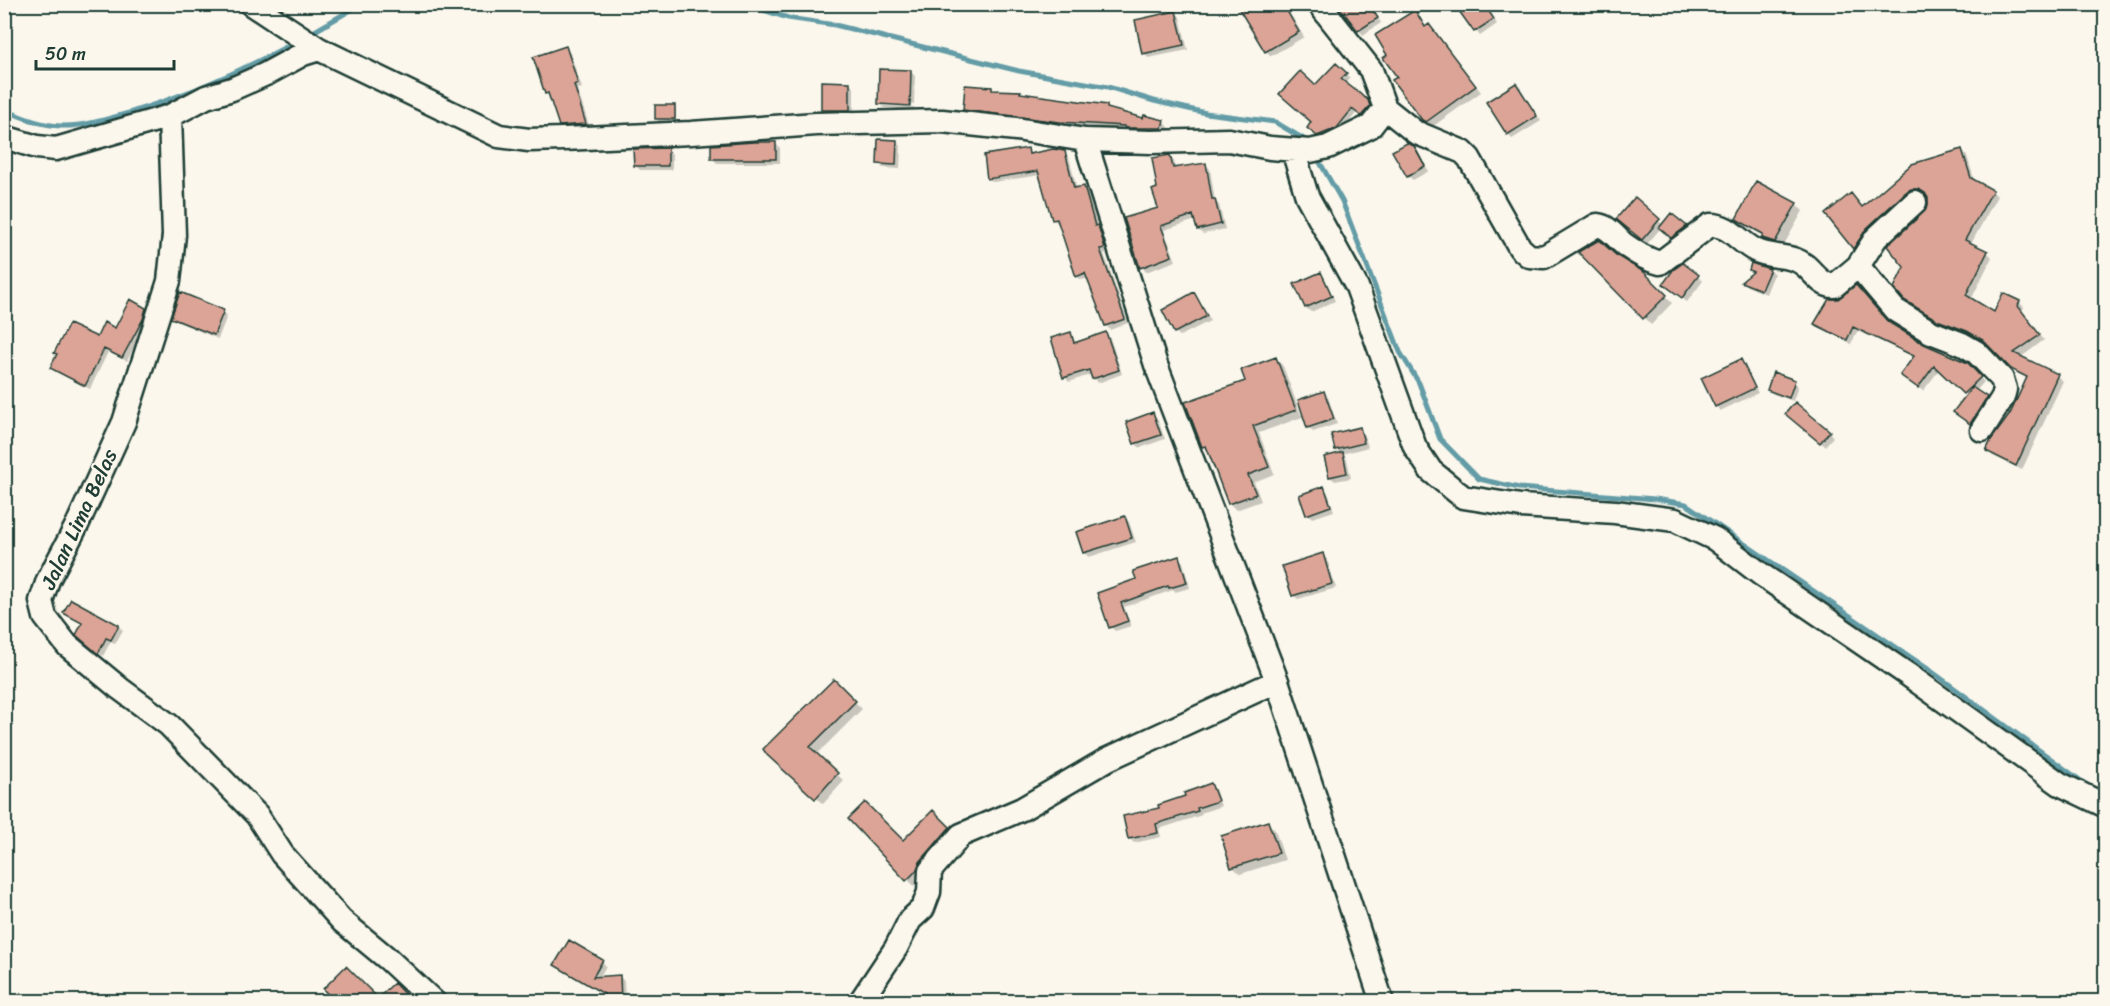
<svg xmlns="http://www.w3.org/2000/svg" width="2110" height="1006" font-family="Sriracha,sans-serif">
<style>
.shadow{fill:#0003}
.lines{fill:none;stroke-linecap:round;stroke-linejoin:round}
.stream{stroke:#639ca6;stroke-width:5}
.building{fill:#dca496;stroke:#1f3d34;stroke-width:1.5}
.street-casing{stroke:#1f3d34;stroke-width:27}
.street{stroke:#fbf7ec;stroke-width:22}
.labels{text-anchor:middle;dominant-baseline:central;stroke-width:4.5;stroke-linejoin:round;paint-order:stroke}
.street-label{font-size:21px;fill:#1f3d34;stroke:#fbf7ec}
</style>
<rect width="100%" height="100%" fill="#fbf7ec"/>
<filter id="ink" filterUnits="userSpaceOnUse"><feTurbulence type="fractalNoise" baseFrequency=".0167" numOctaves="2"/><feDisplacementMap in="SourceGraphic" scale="12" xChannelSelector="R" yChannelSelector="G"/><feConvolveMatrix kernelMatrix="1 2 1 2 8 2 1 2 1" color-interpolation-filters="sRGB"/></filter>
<g filter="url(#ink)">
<path class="shadow" d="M1238 4H1284L1304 37 1271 56 1266 51Z
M1369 4 1381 23 1363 35 1359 30Z
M1456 4H1483L1497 24 1480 36Z
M1176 12 1180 17 1188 50 1148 58 1144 53Z
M1414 12 1427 28 1434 32 1481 92 1432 127 1424 119 1399 77Z
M565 48 570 53 582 88 577 89 590 128 565 129 561 125 552 98 546 93Z
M1336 65 1350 78 1345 83 1367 101 1373 110 1366 119 1357 112 1341 132 1322 139 1313 132 1315 87Z
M911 72 915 76 914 104 882 103V106L914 107V110L884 108 880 104Z
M849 83 854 88V114H827L822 110Z
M1516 85 1541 121 1512 139 1508 134Z
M991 88 994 91 1020 93 1023 95 1107 106 1111 111 1144 119 1163 121 1169 127 1167 133 1067 127 971 115 965 109Z
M674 106 676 108V120L658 121 657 119Z
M897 142 901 146 900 169 883 168 879 164Z
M776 144 780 148V163H717L713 159Z
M1413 147 1429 171 1413 180 1408 176Z
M667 149 672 154V170H640L635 165Z
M1028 150 1032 155 1065 152 1069 157 1077 189 1084 187 1089 192 1098 228 1102 232 1108 252 1104 254 1128 323 1110 330 1106 325 1089 278 1081 280 1077 276 1060 223 1058 224 1053 219 1041 175 993 182 988 178Z
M1961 151 1967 156 1975 182 1992 191 1997 196 1971 244 1987 252 1992 257 1971 300 1995 314 2019 302 2024 307 2022 312 2044 340 2020 358 2057 376 2063 381 2022 470 1993 456 1987 451 2011 415 2028 379 2018 374 1990 345 1974 336 1944 325 1911 305 1905 299 1929 207 1930 199 1926 194 1918 193 1859 252 1827 215 1862 208Z
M1170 157 1174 161 1176 169 1206 165 1210 169 1215 201 1219 205 1225 229 1203 234 1198 230 1196 220 1164 230 1176 261 1146 272 1142 267 1160 209 1159 189Z
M1635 200 1663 225 1686 227 1690 231 1676 241 1661 228 1647 244 1623 223Z
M1796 204 1803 211 1782 248 1770 245 1764 236 1745 226 1738 219Z
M1580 253 1616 257 1643 273 1672 303 1651 325Z
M1683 265 1703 281 1687 302 1669 288Z
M1770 270 1774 274 1766 294 1747 286 1743 282Z
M1320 274 1325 278 1335 301 1311 312 1306 308 1296 285Z
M1194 294 1210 321 1180 336 1175 332Z
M145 309 150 313 146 324 127 361 108 352 90 389 56 372 52 368 116 330Z
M223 311 227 316 218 339 178 322 173 318Z
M1816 324H1889L1923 345 1967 364 1984 382 1976 391 1990 403 1975 427 1960 416 1967 396 1940 369 1923 391 1906 379 1914 357 1858 331 1851 344 1821 328Z
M1070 334 1077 344 1105 334 1110 338 1122 374 1098 383 1092 374 1069 382 1065 377Z
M1276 359 1283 366 1301 415 1324 393 1328 397 1337 424 1313 432 1308 427 1305 416 1259 433 1274 474 1254 482 1261 501 1236 510 1230 504 1210 453 1203 446 1247 382Z
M1740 361 1745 366 1758 393 1720 411 1716 406Z
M1794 382 1798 386 1793 401 1773 394 1769 390Z
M1153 414 1157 418 1165 439 1140 448 1135 443Z
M1791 418 1829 432 1833 437 1825 446Z
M1360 429 1364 434 1368 447 1342 454 1347 459 1351 478 1335 481 1330 477 1341 454 1336 449Z
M1324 488 1328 493 1334 511 1312 518 1308 514Z
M1125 518 1129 522 1136 542 1089 557 1084 553Z
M1322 555 1327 559 1336 588 1298 599 1293 595Z
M1179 558 1183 562 1190 588 1175 592 1173 590 1124 607 1131 626 1115 631 1111 627 1099 594 1138 580Z
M65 613 118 626 123 630 115 644 111 641 103 656 83 640V624Z
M834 681 862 709 816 755 844 781 823 804 776 762Z
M1211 785 1215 789 1221 806 1201 813 1202 815 1159 829 1161 837 1134 843 1129 838 1161 810Z
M933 812 955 834 922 878 914 886 850 819 903 842Z
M1268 823 1275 830 1285 860 1240 874 1233 867Z
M602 961 606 966 599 978 620 977 624 981 625 1002H606V996L556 965Z"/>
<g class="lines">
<path class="stream" d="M745 4 788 18 835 25 1019 71 1108 87 1154 101 1206 113 1275 122 1307 141 1309 144
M308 35 361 4
M4 109C22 118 42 125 61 126 84 127 107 119 129 113 187 95 244 70 297 41
M1315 154 1342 201 1400 352 1419 383 1440 439 1479 479 1519 488 1655 499 1686 504 1931 671 2088 786"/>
</g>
<path class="building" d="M1236 4H1283L1299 32 1265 52Z
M1337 4H1369L1378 18 1358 31Z
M1454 4H1484L1494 19 1474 32Z
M1415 10 1425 27 1429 24 1476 86 1426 122 1422 120 1392 80 1397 77 1383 58 1387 55 1375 35Z
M1176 11 1184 45 1142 54 1135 20Z
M566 46 578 83 574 85 586 124 559 126 548 93 545 94 533 57Z
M1336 63 1347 73 1341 79 1368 100 1370 106 1361 116 1352 109 1337 128 1317 136 1307 128 1311 122 1279 94 1300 71 1315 85Z
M879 69 911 70 910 106 878 104Z
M821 81 850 82V110H821Z
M1516 83 1537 116 1507 135 1486 102Z
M965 85 992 87V90L1021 91 1020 93 1107 105V108L1143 118 1144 115 1164 120 1162 128H1125L1124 126 1060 122 963 110Z
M655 105H675V119H655Z
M878 139 897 140 896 165 877 164Z
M754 142H776V159H711V145Z
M1407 143 1414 146 1425 166 1407 177 1392 151Z
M668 148V166H634L633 149Z
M1028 148 1029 154 1053 149 1065 151 1074 188 1084 186 1095 226 1098 225 1105 248 1100 249 1125 319 1105 326 1085 273 1076 277 1057 219 1052 220 1038 171 987 179 984 155Z
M1962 149 1971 178 1993 190 1965 240 1988 251 1966 295 1994 312 2003 293 2020 301 2018 306 2040 335 2014 353 2058 374 2016 466 1986 451 1991 440 2010 414 2027 377 2011 369 1983 340 1967 331 1937 320 1904 300 1894 288 1904 267 1887 246 1925 211 1928 205V198L1925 193 1918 189H1911L1906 192 1867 228 1853 249 1825 214 1851 193 1862 207 1912 164Z
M1170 155 1173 168 1206 163 1212 199H1215L1221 224 1197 230 1193 215 1161 226 1172 256 1140 268 1124 218 1158 208 1152 190 1157 188 1152 158Z
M1756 181 1797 203 1775 242 1762 238 1763 234 1736 219Z
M1635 197 1660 219 1642 240 1616 219Z
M1671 213 1687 226 1671 238 1659 228Z
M1599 240 1617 256 1644 272 1667 295 1643 319 1578 252Z
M1683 263 1699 275 1682 298 1663 284 1673 270Z
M1751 263 1770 269 1761 290 1741 282 1753 272 1749 270Z
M1321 272 1332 296 1305 308 1294 284Z
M1856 285 1888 322 1924 344 1968 363 1981 377 1963 394 1934 366 1918 388 1900 375 1914 356 1853 327 1847 340 1814 324 1829 299H1838Z
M180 292 224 310 214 335 171 318Z
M1194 292 1207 316 1174 333 1162 310Z
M130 299 146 308 143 319 122 358 104 349 85 386 50 368 57 354 54 353 69 324 97 337 104 322 115 328Z
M1071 332 1074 343 1106 332 1119 370 1092 379 1089 370 1063 378 1051 338Z
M1276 357 1296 410 1253 426 1269 467 1248 475 1256 494 1228 504 1206 446 1202 447 1185 402 1245 381 1241 370Z
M1741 359 1755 388 1715 407 1701 378Z
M1773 372 1795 380 1789 398 1767 390Z
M1972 387 1987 397 1970 424 1953 412Z
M1324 391 1334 419 1307 428 1298 400Z
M1795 402 1830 431 1820 443 1785 414Z
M1153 412 1161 435 1134 444 1126 422Z
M1360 427 1364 443 1335 450 1331 434Z
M1343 452 1347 473 1329 477 1324 457Z
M1324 486 1331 506 1306 515 1299 495Z
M1125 516 1132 538 1083 553 1076 532Z
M1323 553 1332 584 1292 596 1282 566Z
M1179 556 1187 583 1169 588 1168 586 1121 603 1128 621 1109 628 1097 593 1136 579 1133 571Z
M71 599 119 625 111 640 106 638 98 654 76 635 82 623 63 613Z
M834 679 856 701 810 747 838 773 815 799 767 755 763 749Z
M1211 783 1218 801 1197 808 1198 811 1156 824 1158 833 1128 839 1123 816 1159 808 1158 805 1185 796 1184 793Z
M865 802 903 840 933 810 950 827 920 862 916 871 906 881 848 819Z
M1268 821 1279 853 1231 868 1221 836Z
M569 940 603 960 593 977 620 975 621 1002H605L604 994 554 965Z
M346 966 378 998 394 983 412 1002H335L323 989Z"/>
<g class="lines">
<defs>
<path id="street" d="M251 4 319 49 499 136 529 140 564 139 691 133 816 124 942 121 1016 129 1085 140 1151 142 1229 140 1270 148 1310 151 1328 147 1371 126 1385 108 1371 70 1319 4
M319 49 303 54 266 74 232 89 206 97 170 116 174 235 169 281 124 422 78 523 48 580 41 601 45 617 67 645 119 688 169 725 257 815 282 854 342 921 388 959 434 1002
M1385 108 1415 132 1463 152 1469 158 1520 248 1529 256 1544 257 1597 225C1609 226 1616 238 1625 245 1636 253 1647 260 1660 263L1710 225C1729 224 1739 242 1755 250 1768 257 1783 255 1796 260 1811 265 1818 286 1834 286L1858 266 1876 238 1915 202
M4 137 37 147 56 149 170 116
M1085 140 1156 365 1277 681 1382 1002
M1293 150 1307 196 1357 287 1415 447 1431 471 1463 497 1521 506 1615 512 1675 520 1715 539 1762 575 1907 674 2060 784 2106 806
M1858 266 1895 310 1931 332 1962 344 1976 352 2002 379 2005 389 2003 397 1982 430
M860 1002 896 948 910 920 923 908 929 892 930 871 961 835 1022 809 1108 759 1277 681"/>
</defs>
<use href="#street" class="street-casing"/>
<use href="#street" class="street"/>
</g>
</g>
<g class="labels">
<g class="street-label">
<text transform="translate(79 519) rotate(-65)">Jalan Lima Belas</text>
</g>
</g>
<rect width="2110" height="1006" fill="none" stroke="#fbf7ec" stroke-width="24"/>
<rect x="12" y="12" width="2086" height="982" fill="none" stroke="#1f3d34" stroke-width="2" filter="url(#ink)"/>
<path d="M36 60v9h138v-9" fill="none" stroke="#1f3d34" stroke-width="3"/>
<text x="45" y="60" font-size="18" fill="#1f3d34" stroke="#fbf7ec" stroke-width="4.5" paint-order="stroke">50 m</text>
</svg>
